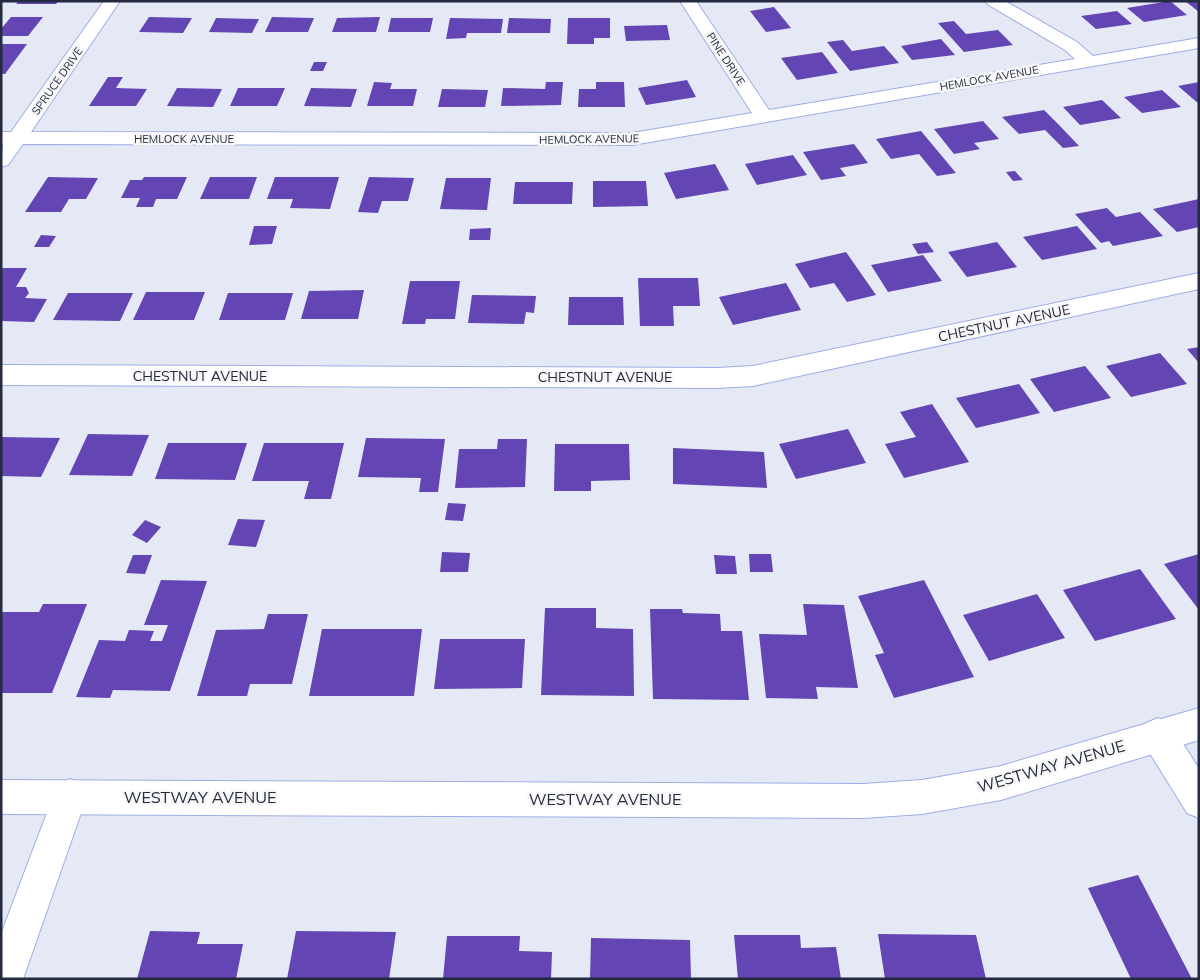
<svg xmlns="http://www.w3.org/2000/svg" width="1200" height="980" font-family="Mulish,sans-serif">
<style>
.building{fill:#6345b3}
.lines{fill:none;stroke-linecap:round;stroke-linejoin:round}
.minor-casing{stroke:#9dade6;stroke-width:2}
.tertiary-casing{stroke:#9dade6;stroke-width:2}
.minor{fill:#fff;fill-rule:evenodd}
.tertiary{fill:#fff;fill-rule:evenodd}
.labels{text-anchor:middle;dominant-baseline:central;stroke-width:5;stroke-linejoin:round;paint-order:stroke}
.far-street-label{font-size:11px;fill:#242a40;stroke:#f7f7f7}
.street-label{font-size:14px;fill:#242a40;stroke:#f7f7f7}
.near-street-label{font-size:16px;fill:#242a40;stroke:#f7f7f7}
</style>
<rect width="100%" height="100%" fill="#e5e9f5"/>
<path class="building" d="M19 1H58L56 4H16Z
M1170 1 1187 15 1144 22 1127 8Z
M1185 1H1199V12Z
M774 7 791 28 766 32 750 11Z
M1117 11 1132 24 1096 29 1081 16Z
M11 17H43L28 36H1V29Z
M149 17 192 18 183 33 139 32Z
M272 17 314 18 308 32H265Z
M380 17 376 32H332L337 18Z
M216 18 259 19 252 33 209 32Z
M391 18H433L430 32H388Z
M450 18 503 19 501 33H467L466 38 446 39Z
M509 18 551 19 550 33H507Z
M568 18H610V38H594V44H567Z
M954 21 966 34 998 30 1013 45 964 52 938 23Z
M667 25 670 40 626 41 624 26Z
M941 39 955 55 912 60 901 46Z
M843 40 852 51 884 46 899 63 850 71 827 42Z
M1 44H27L5 74H1Z
M822 52 838 73 797 80 781 58Z
M314 62H327L323 71H310Z
M108 77H123L116 88 147 89 136 106H89Z
M687 80 696 97 646 105 638 88Z
M374 82 392 83 390 89H417L413 106H367Z
M546 82H563L561 105 501 106 503 88 545 89Z
M596 82H624L625 107H578L579 89H596Z
M1199 82V104L1178 86Z
M177 88 222 89 213 107 167 106Z
M238 88H285L277 106H230Z
M311 88 357 89 351 107 304 106Z
M442 89 488 90 485 107H438Z
M1162 90 1181 107 1142 113 1124 97Z
M1102 100 1121 118 1080 125 1063 107Z
M1044 110 1061 127 1079 146 1063 148 1045 130 1019 134 1002 117Z
M983 121 999 139 974 143 980 149 954 154 934 129Z
M921 131 956 173 937 176 919 154 891 159 876 139Z
M854 144 868 163 840 168 846 176 821 180 803 152Z
M793 155 807 175 757 185 745 164Z
M715 164 729 190 676 199 664 173Z
M1015 171 1023 180 1013 181 1006 172Z
M48 177 98 178 86 199H69L61 212H25Z
M144 177H187L177 199H156L153 207H136L140 198H121L130 180H142Z
M210 177H257L249 199H200Z
M275 177H339L330 209 290 208 293 199H267Z
M369 177 414 178 408 201H382L378 213 358 212Z
M446 178H491L487 210 440 209Z
M593 181H646L648 206 593 207Z
M515 182H573L572 204H513Z
M1199 199V227L1177 232 1153 209Z
M1107 208 1116 217 1140 212 1163 236 1113 246 1109 241 1101 243 1075 214Z
M254 226H277L272 244 249 245Z
M1077 226 1097 249 1042 260 1023 237Z
M491 228 490 240H469L470 229Z
M41 235 56 236 49 247H34Z
M927 242 934 252 918 254 912 244Z
M997 242 1017 267 967 277 948 252Z
M846 252 876 295 847 302 834 283 810 288 795 264Z
M923 255 942 281 888 292 871 265Z
M1 268H27L16 287H26L29 293 25 298 47 299 34 322 1 321Z
M638 278H698L700 306H673L674 326H640Z
M410 281H460L455 319H426L425 324H402Z
M786 283 801 310 733 325 719 297Z
M364 290 358 319H301L309 291Z
M146 292H205L194 320H133Z
M68 293H133L120 321 53 320Z
M228 293H293L285 320H219Z
M472 295 536 296 534 313 526 312 524 324 468 323Z
M569 297H623L624 325H568Z
M1199 347V363L1187 349Z
M1160 353 1187 384 1131 397 1106 366Z
M1085 366 1111 398 1054 412 1030 379Z
M1019 384 1040 413 976 428 956 398Z
M932 404 969 462 904 478 885 444 916 437 900 412Z
M848 429 866 463 796 479 779 444Z
M88 434 149 435 132 476 69 475Z
M1 437 60 438 41 477 1 476Z
M366 438 445 439 438 492H419L421 478 358 477Z
M498 439H527L525 487 455 488 459 449H497Z
M168 443H247L235 480 155 479Z
M264 443H344L331 499H304L309 481H252Z
M555 444H629L630 480 591 481V491H554Z
M673 448 764 452 767 488 673 484Z
M448 503 466 504 463 521 445 520Z
M238 519 265 520 256 547 228 545Z
M145 520 161 527 147 543 132 535Z
M442 552 470 553 468 572H440Z
M749 554H771L773 572H750Z
M1199 554V610L1164 564Z
M133 555H152L145 574 126 573Z
M714 555 735 556 737 574H716Z
M1140 569 1176 619 1095 641 1063 590Z
M161 580 207 581 170 691 113 690 110 698 76 697 99 640 125 641 129 630 154 631 150 641H162L168 625H144Z
M924 580 974 677 894 698 875 655 884 653 858 596Z
M1037 594 1065 638 989 661 963 615Z
M43 604H87L52 693H1V612H39Z
M803 604 844 605 858 688 816 687 818 699 766 698 759 634 807 635Z
M545 608H596V628L633 629 634 696 541 695Z
M650 609H682L683 613 720 614 721 631H742L749 700 653 699Z
M268 614H308L292 684H250L247 696H197L216 630 264 629Z
M322 629H422L414 696H309Z
M440 639H525L522 688 434 689Z
M1138 875 1192 979H1131L1088 888Z
M150 931 200 932 197 944H243L236 979H137Z
M296 931 396 932 389 979H287Z
M878 934 976 935 986 979H885Z
M734 935H800L801 948 836 947 841 979H738Z
M447 936H520L519 951 552 952 551 979H443Z
M591 938 690 940 691 979H590Z"/>
<g class="lines">
<defs>
<path id="minor" d="M104 1H120L31 132 632 133 752 113 680 1H696L769 110 1075 59 1065 50 987 4 985 1H1005L1077 42 1093 56 1199 38V48L632 145 23 144 8 165 1 167 3 144H1V132H11Z
M1199 273V289L753 386 717 388 1 385V365L717 368 753 366Z
M1158 718 1170 723 1199 769V818L1187 813 1146 747 1141 735 1146 723Z
M70 779 82 784 87 796 23 979H1V934L58 784Z"/>
<path id="tertiary" d="M1199 708V740L1001 800 922 814 863 818 1 814V780L863 784 922 780 1001 766Z"/>
</defs>
<use href="#minor" class="minor-casing"/>
<use href="#tertiary" class="tertiary-casing"/>
<use href="#minor" class="minor"/>
<use href="#tertiary" class="tertiary"/>
</g>
<g class="labels">
<g class="far-street-label">
<text transform="translate(726 59) rotate(57)">PINE DRIVE</text>
<text transform="translate(989 78) rotate(-10)">HEMLOCK AVENUE</text>
<text transform="translate(57 81) rotate(-55)">SPRUCE DRIVE</text>
<text x="184" y="139">HEMLOCK AVENUE</text>
<text transform="translate(589 139) rotate(-1)">HEMLOCK AVENUE</text>
</g>
<g class="street-label">
<text transform="translate(1004 323) rotate(-12)">CHESTNUT AVENUE</text>
<text x="200" y="376">CHESTNUT AVENUE</text>
<text x="605" y="377">CHESTNUT AVENUE</text>
</g>
<g class="near-street-label">
<text transform="translate(1051 766) rotate(-16)">WESTWAY AVENUE</text>
<text x="200" y="797">WESTWAY AVENUE</text>
<text x="605" y="799">WESTWAY AVENUE</text>
</g>
</g>
<rect width="1200" height="980" fill="none" stroke="#242a40" stroke-width="5"/>
</svg>
